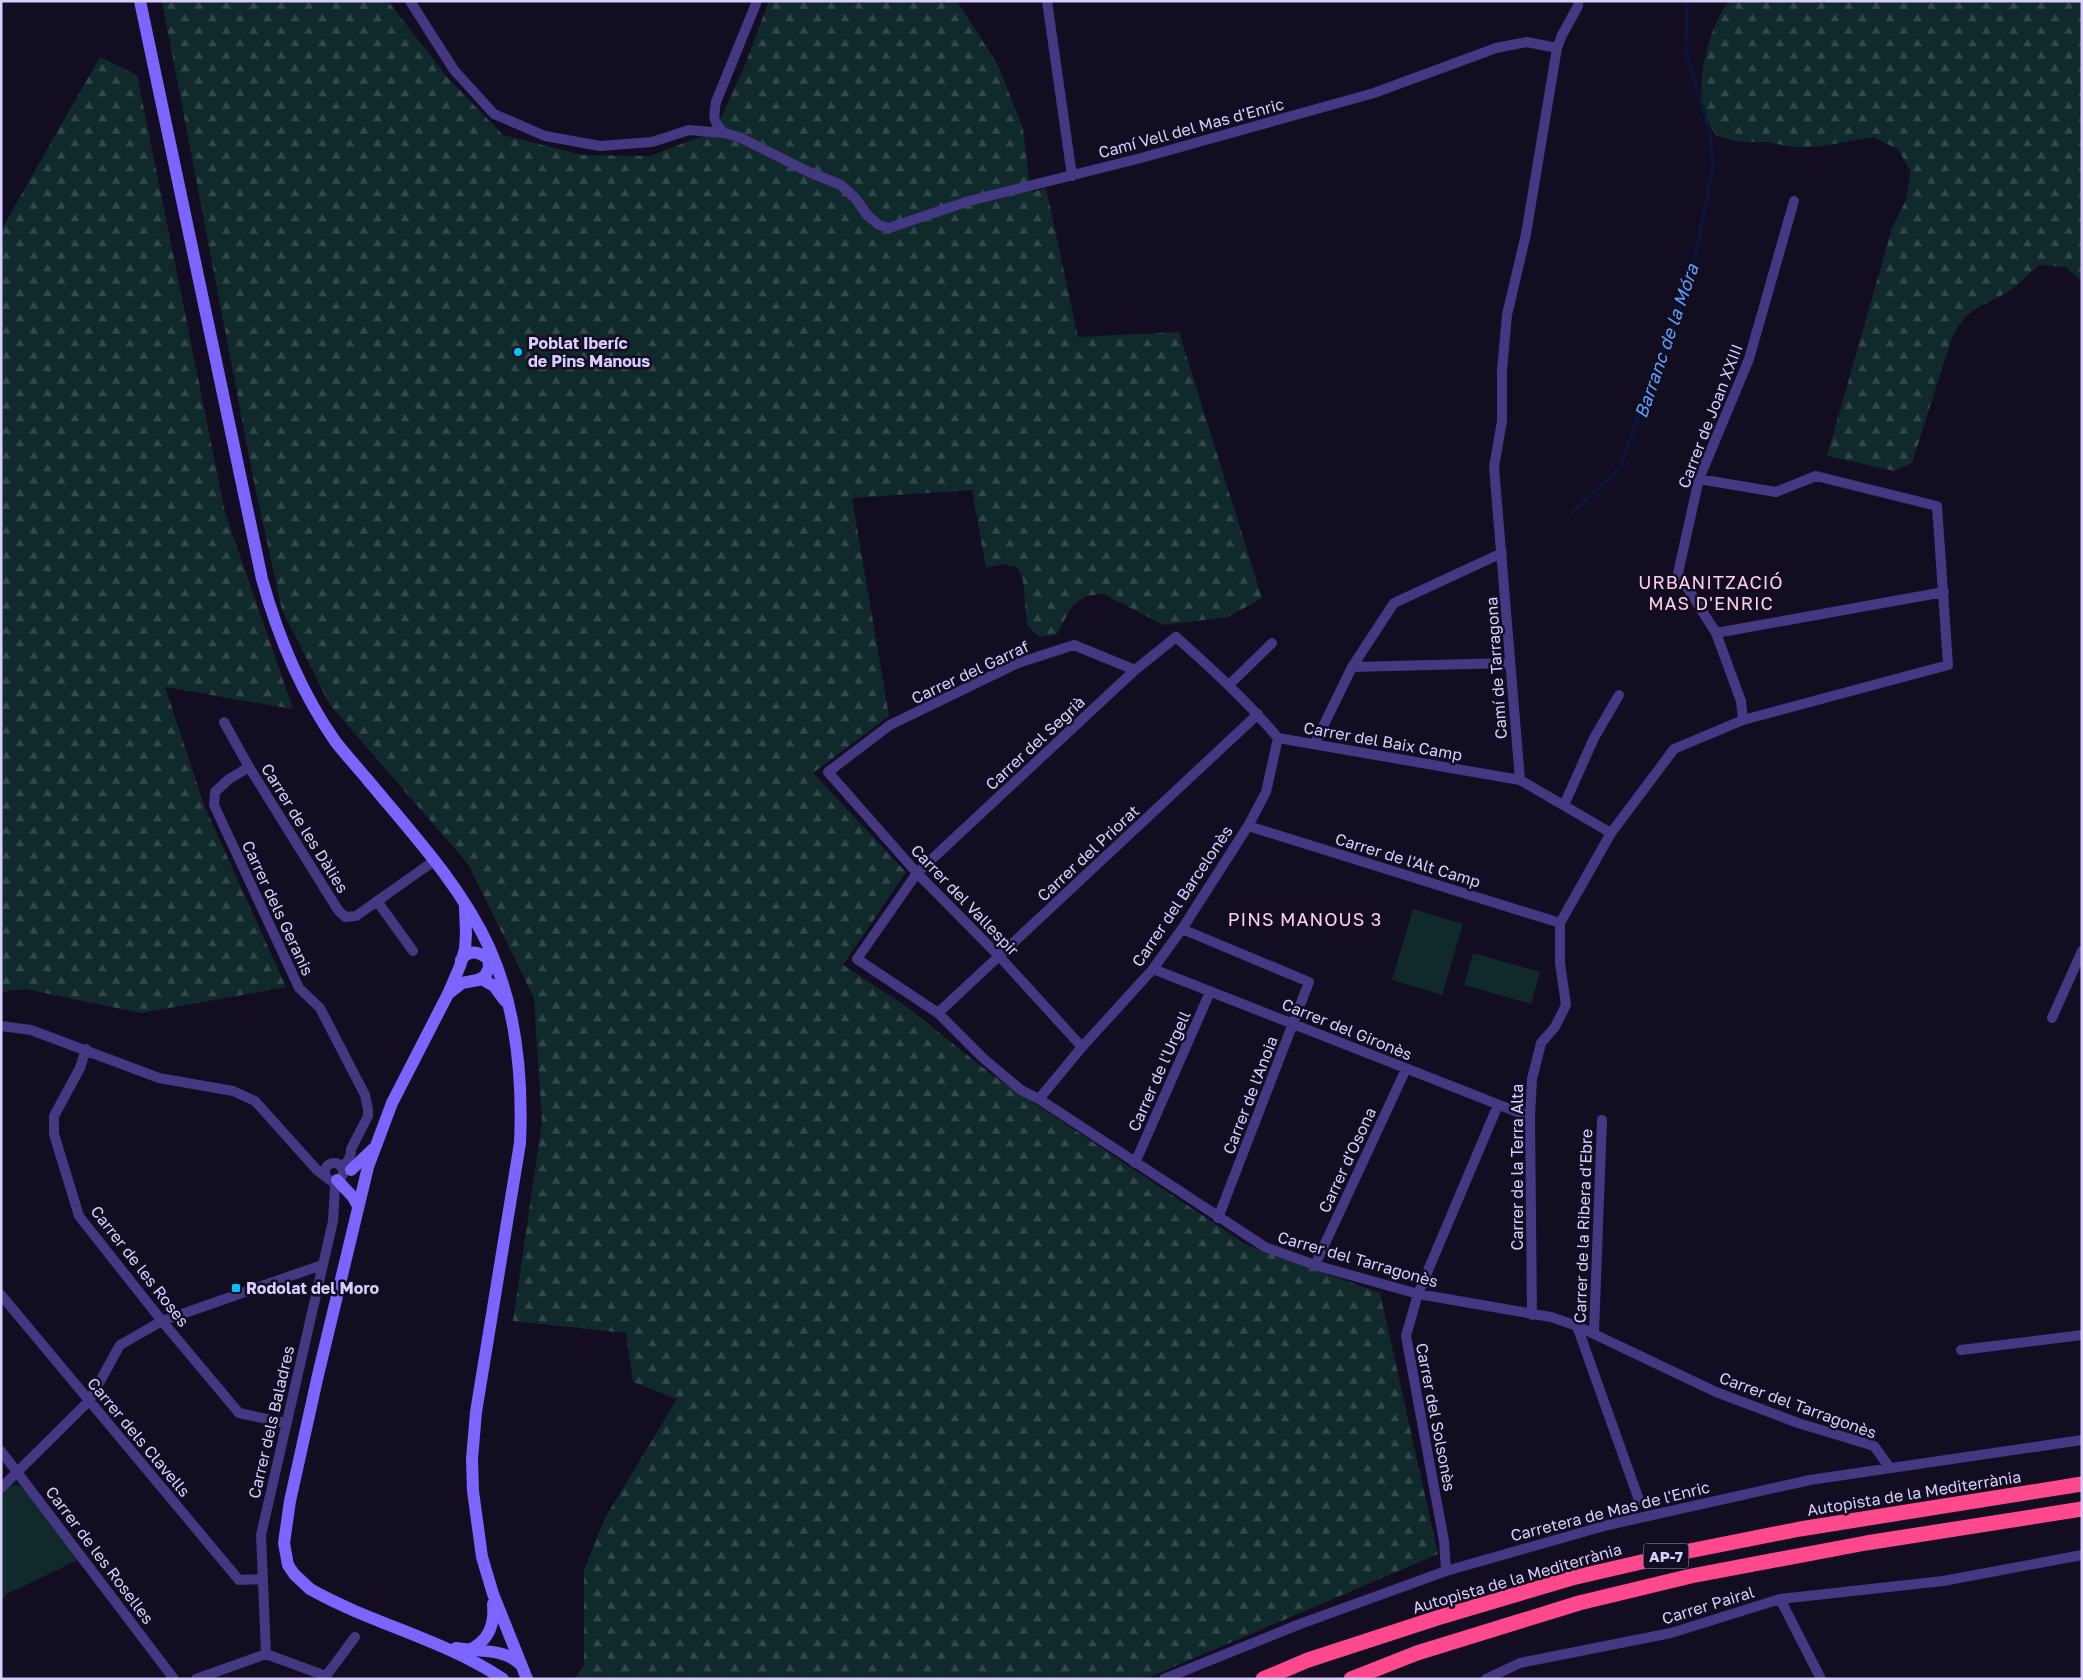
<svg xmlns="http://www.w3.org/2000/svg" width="2083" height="1680" font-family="'Golos Text',sans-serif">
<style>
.forest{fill:url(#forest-firs)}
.garden{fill:#102a2c}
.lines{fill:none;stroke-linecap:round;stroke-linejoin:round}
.stream{stroke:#09173f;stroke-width:3}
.street{stroke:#433881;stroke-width:10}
.secondary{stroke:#7b65ff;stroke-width:12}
.highway{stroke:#ff498c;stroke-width:15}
.poi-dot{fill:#00c4f9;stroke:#130d22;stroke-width:2}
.labels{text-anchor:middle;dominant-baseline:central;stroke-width:5;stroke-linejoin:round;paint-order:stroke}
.shield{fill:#130d22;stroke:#9e94bd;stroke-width:1}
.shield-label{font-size:15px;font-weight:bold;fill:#d9ceff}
.street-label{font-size:16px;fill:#d9ceff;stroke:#130d22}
.poi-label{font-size:16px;font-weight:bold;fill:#d9ceff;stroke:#130d22;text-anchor:start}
.water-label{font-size:18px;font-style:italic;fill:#5ca1ff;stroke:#130d22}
.neighbourhood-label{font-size:18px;letter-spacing:1px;fill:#ffd0e9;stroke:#130d22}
</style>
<defs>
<pattern id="forest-firs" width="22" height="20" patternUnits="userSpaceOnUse" patternTransform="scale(1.25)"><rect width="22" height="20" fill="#102a2c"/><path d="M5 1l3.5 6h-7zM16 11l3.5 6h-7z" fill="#32484c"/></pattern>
</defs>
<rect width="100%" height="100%" fill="#130d22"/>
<path class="forest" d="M162 1H388L447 77 503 135 582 155 650 156 715 131 745 65 769 1H957L998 65 1023 129 1029 178 1032 192 1046 188 1078 337 1179 332 1262 598 1228 617 1164 625 1103 594 1086 596 1073 605 1056 635 1039 637 1027 625 1023 580 1017 567 1003 564 986 568 972 490 852 498 889 716 813 773 906 872 843 965 907 1007 991 1074 1247 1245 1380 1293 1438 1554 1145 1679H574L584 1665V1570L605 1518 677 1399 633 1382 626 1333 513 1321 542 1122 534 998 468 864 330 705 282 610 254 482Z
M1730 1H2082V282L2066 267 2039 265C2029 273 2020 284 2009 291 1981 308 1966 307 1951 340L1912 463 1895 471 1827 456 1892 228 1906 200 1911 172 1898 149 1873 137 1817 147H1792L1768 142H1741L1716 136C1712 128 1707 120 1704 111 1695 85 1710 20 1730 1Z
M100 57 137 75 225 512 293 709 165 687 204 805 286 987 141 1013 25 989 1 992V230Z"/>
<path class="garden" d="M1413 909 1463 924 1442 995 1392 980Z
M1473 953 1540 972 1531 1004 1464 985Z
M15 1485 21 1486 78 1560 7 1594 1 1601V1494L10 1486Z"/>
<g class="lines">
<path class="stream" d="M1572 513 1621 466 1653 376 1690 283 1713 167 1710 133 1686 52 1687 1"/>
<path class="street" d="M410 1 454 70 494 114 545 136 600 146 652 142 689 130 724 133 739 137 809 172 841 185 856 199 868 216 879 225 889 228 969 201 1141 158 1374 93 1496 48 1527 42 1557 48
M1047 1 1072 176
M724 133C713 121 713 119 716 102L757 1
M1699 479 1776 492 1816 476 1937 506 1948 665 1743 720
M1716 633 1944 592
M1352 667 1509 663
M1229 685 1272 643
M224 722 249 767 338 910 345 917 356 916 434 861
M1315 743 1352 667 1394 603 1502 553
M249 767 229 779 215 792 214 805 299 988 320 1008 365 1095 368 1109V1116L351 1149V1153L348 1161 341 1167
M1520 780 1494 467 1502 421V370L1507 315 1526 234 1557 48 1562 35 1578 6V1
M1564 805 1594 738 1619 695
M1248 826 1560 923
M1611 833 1520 780 1278 738C1247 701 1212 669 1176 637L1135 670 917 873 857 959 938 1013 983 1058 1021 1090 1039 1099 1265 1247 1315 1265 1418 1294 1551 1317 1577 1326 1716 1392 1798 1423 1874 1446 1890 1468
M377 901 413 951
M1182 929 1309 982 1218 1218
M1153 969 1530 1117
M938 1013 1258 714
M2052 1018 2082 951
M1 1026 31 1030 159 1078 233 1091 255 1101 317 1170 326 1177
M1082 1047 999 956 917 873 828 772 890 725 1018 663 1074 645 1135 670
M86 1049 80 1068 54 1116V1134L79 1216 162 1321 239 1413 285 1423
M1039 1099 1082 1047 1153 969 1182 929 1248 826 1266 792 1278 738
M1135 1163 1210 992
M325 1172a9 9 0 1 1 18 0a9 9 0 1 1-18 0Z
M1315 1265 1406 1069
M1 1295 239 1580 263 1579
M1532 1315 1530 1117 1532 1079 1541 1043 1555 1027 1566 1005 1560 963V923L1611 833 1674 749 1743 720 1741 701 1716 633 1678 573 1699 479 1749 359 1794 201
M1577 1326 1639 1500
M1594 1332 1602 1120
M1961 1350 2082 1335
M1 1451 174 1679
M1 1488 89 1401 120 1345 162 1321 322 1265
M1446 1571 1444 1541 1406 1336 1418 1294 1498 1105
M1780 1599 1821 1679
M266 1654 261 1535 333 1221 335 1186 333 1181
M326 1676 355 1637
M196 1679 266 1654 326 1676
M1164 1679 1300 1624 1446 1571 1608 1525 1810 1480 2082 1440
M1486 1679 1520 1663 1671 1633 1780 1599 1943 1581 2082 1555"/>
<path class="secondary" d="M140 1 262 579C278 637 301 692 335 741 345 754 356 766 367 779 410 831 460 884 489 947 517 1009 523 1076 520 1143L476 1412 472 1459 473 1491 482 1557 493 1594 527 1679
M465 907 466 934 465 949 460 966 448 994 392 1103 368 1167 318 1375 290 1501 284 1543 288 1565 294 1574 310 1589C372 1624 443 1639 503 1679
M461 960C471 947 483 953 492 963
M482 979 494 986 505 1001
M448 994 462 983 478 980 485 976 489 968 488 952
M351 1170 373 1149
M337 1180 353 1197 358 1206
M456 1648C477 1652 504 1648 520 1664
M469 1650C488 1641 495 1626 493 1604"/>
<path class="highway" d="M1263 1679 1308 1660 1437 1618 1572 1578 1689 1551 1800 1529 2082 1484
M1351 1679 1417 1653 1579 1603 1691 1576 1866 1543 2082 1509"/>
</g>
<g class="poi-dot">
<circle cx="518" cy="352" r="5"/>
<rect x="231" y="1283" width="10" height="10" rx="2.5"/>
</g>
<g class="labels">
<rect class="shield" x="1643.5" y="1543.5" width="45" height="25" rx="4"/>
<g class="shield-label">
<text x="1666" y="1556">AP-7</text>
</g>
<g class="street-label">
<text transform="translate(1191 128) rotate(-15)">Camí Vell del Mas d'Enric</text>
<text transform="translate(1710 416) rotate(-69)">Carrer de Joan XXIII</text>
<text transform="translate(1496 668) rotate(-94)">Camí de Tarragona</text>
<text transform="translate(970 672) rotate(-25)">Carrer del Garraf</text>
<text transform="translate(1383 741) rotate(10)">Carrer del Baix Camp</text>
<text transform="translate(1035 743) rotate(-43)">Carrer del Segrià</text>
<text transform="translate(305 828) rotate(58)">Carrer de les Dàlies</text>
<text transform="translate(1088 853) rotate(-43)">Carrer del Priorat</text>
<text transform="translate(1408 860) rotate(17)">Carrer de l'Alt Camp</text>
<text transform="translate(1182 896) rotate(-56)">Carrer del Barcelonès</text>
<text transform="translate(965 900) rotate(46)">Carrer del Vallespir</text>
<text transform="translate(278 908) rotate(65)">Carrer dels Geranis</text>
<text transform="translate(1347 1029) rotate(22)">Carrer del Gironès</text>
<text transform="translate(1159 1071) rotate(-66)">Carrer de l'Urgell</text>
<text transform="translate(1250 1095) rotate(-69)">Carrer de l'Anoia</text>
<text transform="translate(1347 1160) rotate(-65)">Carrer d'Osona</text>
<text transform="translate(1517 1167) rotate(-90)">Carrer de la Terra Alta</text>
<text transform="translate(1583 1226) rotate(-88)">Carrer de la Ribera d'Ebre</text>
<text transform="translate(1358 1259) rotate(16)">Carrer del Tarragonès</text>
<text transform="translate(140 1266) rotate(52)">Carrer de les Roses</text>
<text transform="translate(1798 1405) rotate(20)">Carrer del Tarragonès</text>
<text transform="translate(1436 1417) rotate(79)">Carrer del Solsonès</text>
<text transform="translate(271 1422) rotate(-77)">Carrer dels Baladres</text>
<text transform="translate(139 1437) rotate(50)">Carrer dels Clavells</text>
<text transform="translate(1914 1493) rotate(-9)">Autopista de la Mediterrània</text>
<text transform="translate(1610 1511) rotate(-14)">Carretera de Mas de l'Enric</text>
<text transform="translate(100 1555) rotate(53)">Carrer de les Roselles</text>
<text transform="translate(1517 1578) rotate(-16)">Autopista de la Mediterrània</text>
<text transform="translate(1708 1605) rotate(-17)">Carrer Pairal</text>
</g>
<g class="poi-label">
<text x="528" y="343">Poblat Iberíc<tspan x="528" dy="18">de Pins Manous</tspan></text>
<text x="246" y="1288">Rodolat del Moro</text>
</g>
<g class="water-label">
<text transform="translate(1666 341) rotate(-71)">Barranc de la Móra</text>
</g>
<g class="neighbourhood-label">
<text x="1711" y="582">URBANITZACIÓ<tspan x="1711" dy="21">MAS D'ENRIC</tspan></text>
<text x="1305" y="919">PINS MANOUS 3</text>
</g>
</g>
<rect width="2083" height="1680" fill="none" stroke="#d9ceff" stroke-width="5"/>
</svg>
